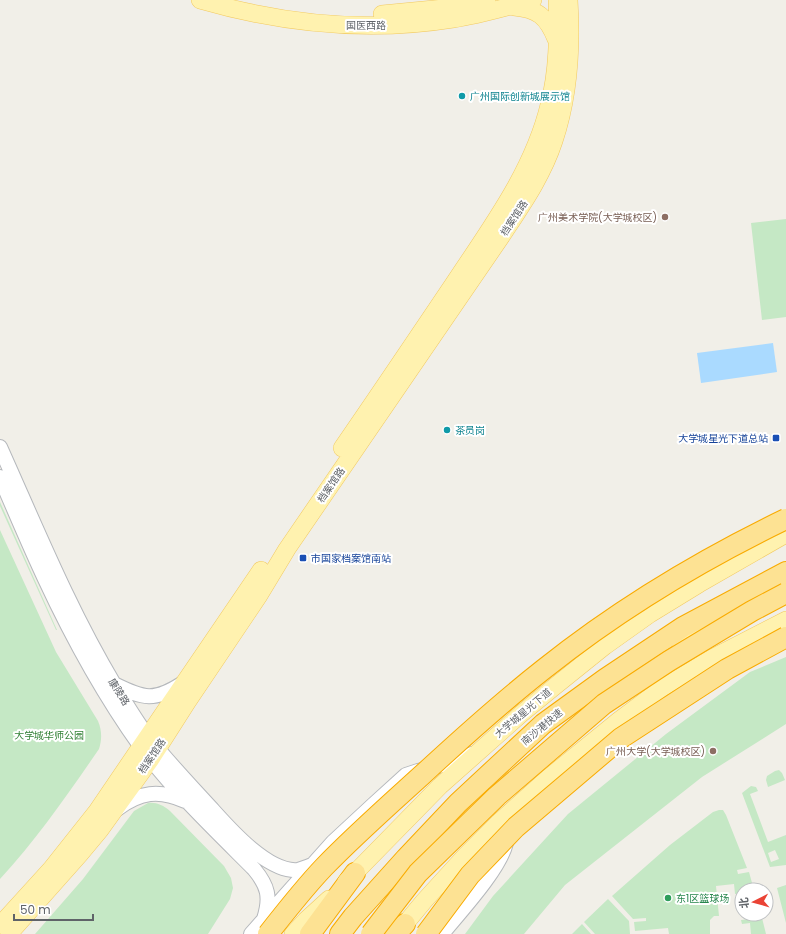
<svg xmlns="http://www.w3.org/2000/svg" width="786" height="934" font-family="Poppins,'Noto Sans SC',sans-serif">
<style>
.green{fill:#c5e8c5;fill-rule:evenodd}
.water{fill:#aadaff}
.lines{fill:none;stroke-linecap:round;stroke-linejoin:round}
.minor-casing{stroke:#b5b8bc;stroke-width:16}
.major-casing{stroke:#f2c960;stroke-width:18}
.highway-casing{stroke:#f9ab00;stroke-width:22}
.minor{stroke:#fff;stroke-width:14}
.major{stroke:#fff2af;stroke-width:17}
.highway{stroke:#fde293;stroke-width:20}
.highway-bridge-casing{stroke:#f9ab00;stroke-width:22;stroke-linecap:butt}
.highway-bridge{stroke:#fde293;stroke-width:20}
.culture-dot{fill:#0f9aa8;stroke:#fff;stroke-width:1.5}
.education-dot{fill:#8d6e63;stroke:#fff;stroke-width:1.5}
.transit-dot{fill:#1a4fb4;stroke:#fff;stroke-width:1.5}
.leisure-dot{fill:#2e9e5b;stroke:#fff;stroke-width:1.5}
.labels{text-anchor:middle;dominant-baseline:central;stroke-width:4;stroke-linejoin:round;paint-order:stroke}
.street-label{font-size:10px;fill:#5f6368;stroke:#fff}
.culture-label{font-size:10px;fill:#0d838f;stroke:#fff;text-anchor:start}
.education-label{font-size:10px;fill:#785e54;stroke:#fff;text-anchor:end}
.transit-label{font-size:10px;fill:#164399;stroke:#fff;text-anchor:end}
.park-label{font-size:10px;fill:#348238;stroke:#fff}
.leisure-label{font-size:10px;fill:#27864d;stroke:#fff;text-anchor:start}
</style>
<rect width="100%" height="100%" fill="#f1efe8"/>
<path class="green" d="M786 219V317L762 320 751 223Z
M0 502 57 630H56L0 506Z
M0 530 56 652 98 721C102 730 102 740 99 749 68 794 37 839 0 879Z
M786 657V724L702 777 565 885 524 934H465L493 896 568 814 666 734 750 672Z
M779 770 782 773 785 780 768 787 766 780 767 776 775 771Z
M751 786 756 787 758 791 750 794 768 842 786 835V865L770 867 742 793ZM775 850 779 859 771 862 768 853Z
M148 803C156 802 163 805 170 811L224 866 231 878 233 888 230 899 208 934H35L83 879 134 811Z
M719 810H723L726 815 747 868 737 870 738 874 749 872 754 890H742V893L735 894 734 884 716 886 719 916H714L710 920V934H669L668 928 635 931 634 922 646 921V918L633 919 612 896 670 845 713 812Z
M786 885V923L777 888Z
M608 899 629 921 630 934H595L584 922Z
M762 918 766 934H751L750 923 742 924 741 920Z
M582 924 591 934H572Z"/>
<path class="water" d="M773 343 777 372 701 383 697 353Z"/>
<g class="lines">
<defs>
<path id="minor" d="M0 447C36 527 69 609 114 684 125 702 136 721 149 738 168 762 190 785 211 808 229 828 268 873 298 870 302 869 307 867 312 865
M0 477C15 511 29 545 45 579 72 637 103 694 141 747 174 791 215 830 254 869 268 886 271 897 264 919
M114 684C144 699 154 702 183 683
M117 809C140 792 159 789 185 801
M251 934 333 842 374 804 406 775 418 771 451 763 472 754
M442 934C460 912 500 869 506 843"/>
<path id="major" d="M200 0C283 24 366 33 453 19 480 15 506 7 533 0
M514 7C538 9 547 17 556 39
M382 14 444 8 487 0
M342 448C380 393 417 338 454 283 491 227 533 171 549 105 558 71 558 35 557 0
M677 654 691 636 720 616
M346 882 440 786 521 714 554 687 605 646 650 614 699 584 786 534
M0 925 51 869 97 811 261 570
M9 934 80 854 100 830 151 759 188 701 258 597 287 549 503 234C522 205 543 175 554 141 569 96 572 47 569 0
M293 934 306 920 329 899
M399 934 405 924 424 901 465 856 499 822 548 778 618 721 662 688 712 658 786 620"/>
<path id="highway" d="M310 934 355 873
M340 934 353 917 406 858 458 803 543 724 605 679 683 627 786 572
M395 934 405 924"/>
</defs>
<use href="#minor" class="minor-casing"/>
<use href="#major" class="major-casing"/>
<use href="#highway" class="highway-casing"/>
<use href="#minor" class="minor"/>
<use href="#major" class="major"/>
<use href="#highway" class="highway"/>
<defs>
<path id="highway-bridge" d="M268 934C286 911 304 888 324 867 355 835 389 805 422 775 462 738 502 702 544 669 618 610 701 560 786 519
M371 934 418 873 497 796 604 704 669 661 752 611 786 593
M426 934 470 875 516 827 621 738 727 669 786 637"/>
</defs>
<use href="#highway-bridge" class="highway-bridge-casing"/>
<use href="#highway-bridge" class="highway-bridge"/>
</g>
<g class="culture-dot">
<circle cx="462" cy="96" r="4"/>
<circle cx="447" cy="430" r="4"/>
</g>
<g class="education-dot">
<circle cx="665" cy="217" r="4"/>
<circle cx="713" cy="751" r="4"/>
</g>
<g class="transit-dot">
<rect x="772" y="434" width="8" height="8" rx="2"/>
<rect x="299" y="554" width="8" height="8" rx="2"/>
</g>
<circle class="leisure-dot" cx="668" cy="898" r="4"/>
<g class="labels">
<g class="street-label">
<text x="366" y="25">国医西路</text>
<text transform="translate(514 218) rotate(-57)">档案馆路</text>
<text transform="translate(331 485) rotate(-55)">档案馆路</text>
<text transform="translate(119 692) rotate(58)">康陵路</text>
<text transform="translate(523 713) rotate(-40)">大学城星光下道</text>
<text transform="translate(542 727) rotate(-40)">南沙港快速</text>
<text transform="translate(152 756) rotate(-56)">档案馆路</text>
</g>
<g class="culture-label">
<text x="470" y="96">广州国际创新城展示馆</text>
<text x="455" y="430">茶员岗</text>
</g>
<g class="education-label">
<text x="657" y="217">广州美术学院(大学城校区)</text>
<text x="705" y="751">广州大学(大学城校区)</text>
</g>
<g class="transit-label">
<text x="768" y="438">大学城星光下道总站</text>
<text x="311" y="558" text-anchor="start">市国家档案馆南站</text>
</g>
<g class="park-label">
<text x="49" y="735">大学城华师公园</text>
</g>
<g class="leisure-label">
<text x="676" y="898">东1区篮球场</text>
</g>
</g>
<g transform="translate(754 902) rotate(264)"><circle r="19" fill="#ffffff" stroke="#bfc1c3"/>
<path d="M0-3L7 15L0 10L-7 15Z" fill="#ea4335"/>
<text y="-6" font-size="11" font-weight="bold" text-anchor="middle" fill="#5f6368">北</text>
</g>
<path d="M14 914v6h79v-6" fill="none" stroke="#5f6368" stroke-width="2"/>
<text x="20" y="914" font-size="12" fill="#5f6368" stroke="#ffffff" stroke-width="3" paint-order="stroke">50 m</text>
</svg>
